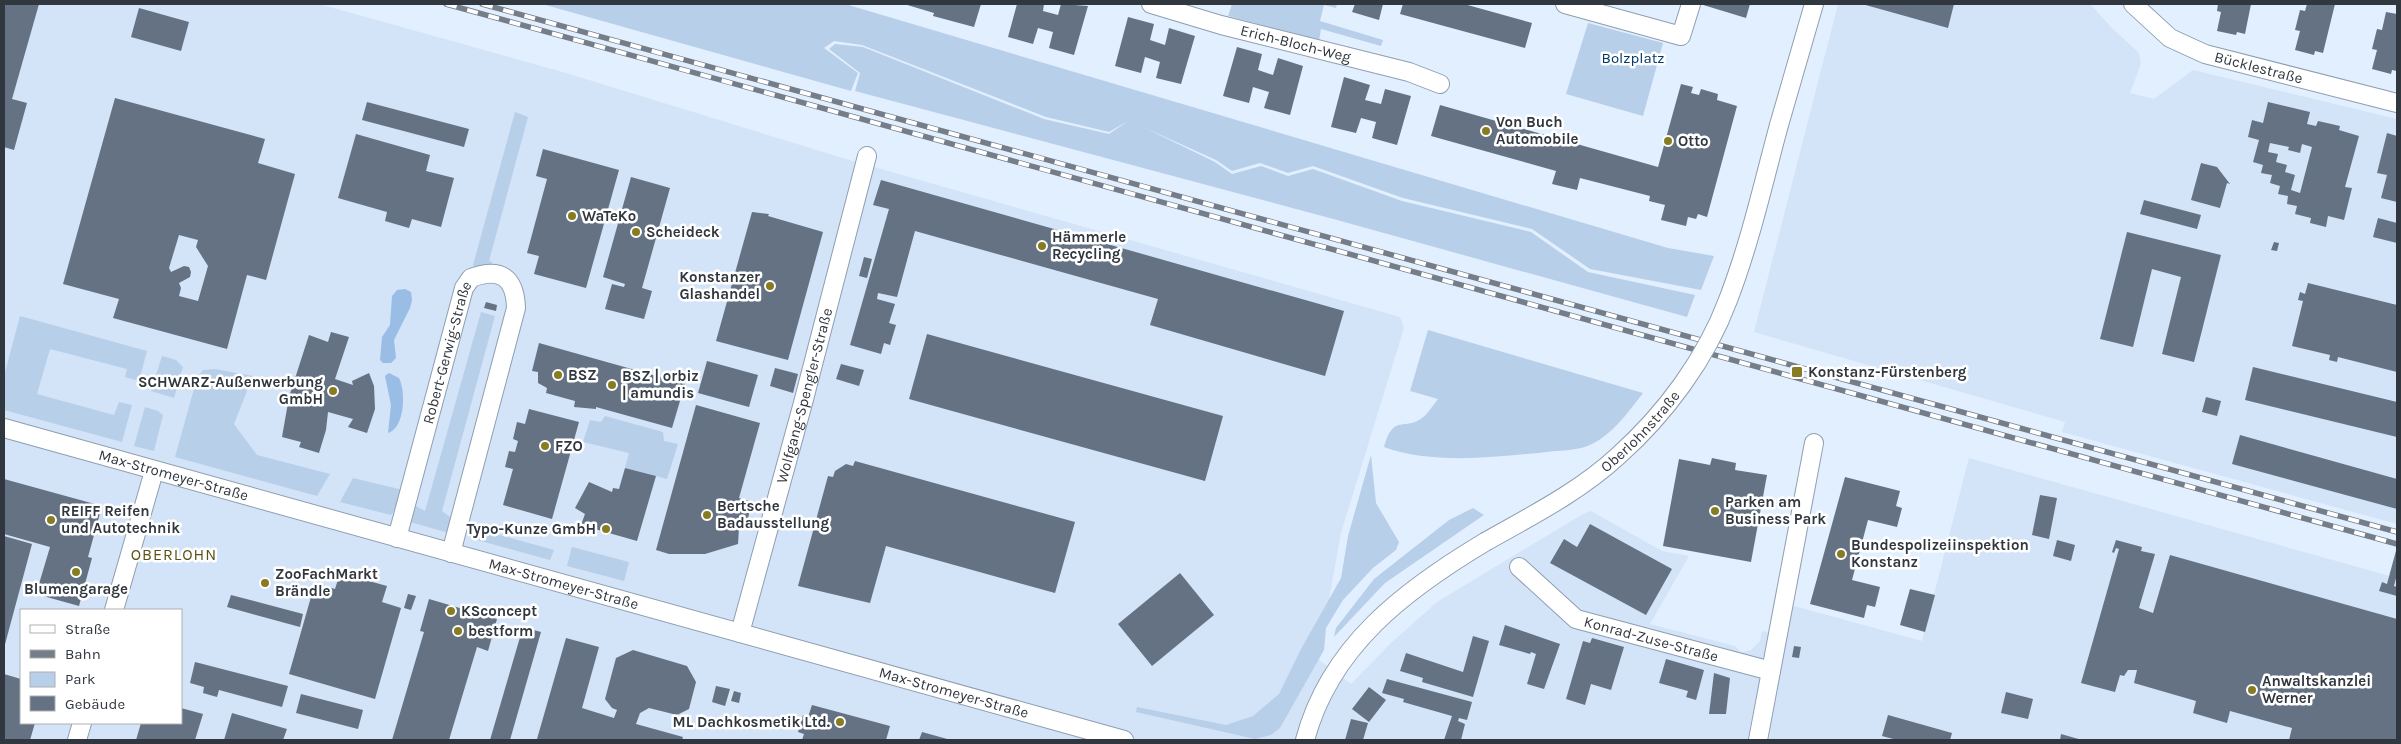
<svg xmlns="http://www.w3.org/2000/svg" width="2401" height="744" font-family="Karla,sans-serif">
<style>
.built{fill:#d3e3f8;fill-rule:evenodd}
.green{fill:#b8cfe9}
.water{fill:#9abde6}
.building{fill:#647283;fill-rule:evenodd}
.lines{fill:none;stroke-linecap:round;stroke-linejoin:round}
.street-casing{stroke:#8e9eb0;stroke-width:20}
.street{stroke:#fff;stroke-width:18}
.rail-casing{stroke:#757d89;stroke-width:5.5}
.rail{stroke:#fff;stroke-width:4;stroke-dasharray:11;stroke-linecap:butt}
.street-bridge-casing{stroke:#8e9eb0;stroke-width:20;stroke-linecap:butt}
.street-bridge{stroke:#fff;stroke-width:18}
.poi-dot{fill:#877c22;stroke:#fff;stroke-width:2}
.labels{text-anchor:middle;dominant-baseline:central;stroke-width:5;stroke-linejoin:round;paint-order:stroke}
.street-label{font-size:15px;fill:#31373f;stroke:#fff}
.park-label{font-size:15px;fill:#023768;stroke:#fff}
.poi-label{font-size:15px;font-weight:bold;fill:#31373f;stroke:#fff;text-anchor:start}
.neighbourhood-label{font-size:16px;letter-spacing:1px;fill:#5a5315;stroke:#fff}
</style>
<rect width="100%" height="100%" fill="#e2efff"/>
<path class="built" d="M4 4H319L566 73 846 159 1400 317 1404 328 1341 533 1329 599 1302 647 1351 684 1392 642 1437 602 1583 514 1591 511 1662 551 1689 556 1650 624 1735 646 1741 652 1751 650 1760 641 1762 631 1777 635 1783 603 1922 641 1969 458 2397 578V740H4ZM21 610H181V723H21Z
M1838 4H2090L2112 28 2139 53 2141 64 2130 93 2154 99 2193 70 2397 119V524L2062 432 2065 422 1754 332Z"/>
<path class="green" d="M542 4H845L1668 248 1714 256 1701 290 1590 269 1532 229 1403 198 1313 166 1288 173 1260 163 1232 171 1216 160 1143 127 1215 162 1232 174 1261 166 1288 176 1313 169 1402 201 1531 232 1588 272 1695 295 1687 317 1337 220 855 91 860 73 829 49 835 44 863 47 1044 119 1109 134 1128 121 1109 132 1046 117 862 45 834 41 824 48 858 73 851 91Z
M1232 4H1337L1336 8 1324 5 1320 21 1383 40 1381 46 1321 29 1319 41 1228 16Z
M1588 23 1663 43 1643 116 1566 94Z
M515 112 528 117 489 261 492 262 491 266 477 269 473 265Z
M481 312 495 316 442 511 453 519 449 533 410 522 414 505 425 511Z
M20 316 147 351 139 381 125 377 127 369 50 349 37 394 114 415 119 402 132 405 122 442 4 410V376Z
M1428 330 1643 393C1629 411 1613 434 1592 444 1579 451 1561 450 1547 452 1497 457 1432 465 1384 447 1393 413 1406 431 1422 418 1428 414 1433 405 1438 399L1410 391Z
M162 356 176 360 183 367 174 398 151 391Z
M215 369 253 376 234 424 257 455 330 474 317 496 175 457 197 378 203 370Z
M145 407 158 411 163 415 154 451 134 446Z
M605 416 663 432 664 441 678 444 667 479 625 468 629 453 583 442 590 420 601 422Z
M1371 455 1376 503 1399 542 1396 550 1373 568 1343 600 1326 628 1324 650 1280 728 1271 735 1255 739 1136 712 1137 707 1226 725 1253 716 1279 694 1302 647 1341 578 1348 536Z
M353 478 403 490 400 502 391 515 340 502Z
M1473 508 1484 515 1385 583 1334 637 1336 628 1374 579 1449 520Z
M467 526 554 550 550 560 470 538Z
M572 547 629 562 624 581 567 566Z"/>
<path class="water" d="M405 289 411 292 412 300 410 308 394 340 396 358 391 363H383L380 360 382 337 390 325 392 296 397 290Z
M389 373 399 378C406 392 405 428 388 433L391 405 385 376Z"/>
<path class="building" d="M4 4H39L12 99 27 103 14 150 4 147Z
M904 4H981L974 27 933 16 934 13Z
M1017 4H1044L1043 11 1058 15 1061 4 1088 6 1074 55 1049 48 1053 32 1038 28 1033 44 1008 37Z
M1355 4H1383L1379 20 1352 12Z
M1403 4H1464L1532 23 1525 48 1400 14Z
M1700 4H1750L1746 18Z
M1862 4H1954L1948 28Z
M2218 4H2251L2245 34 2237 32 2236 35 2217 31 2221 12 2217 11Z
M2307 4H2335L2323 53 2315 51 2314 55 2295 50 2300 31 2295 30 2300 10 2305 11Z
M139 8 189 22 181 51 131 37Z
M2386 12 2397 14V71L2392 70 2391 74 2372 69 2377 50 2372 49 2377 29 2382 30Z
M1128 17 1154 24 1150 40 1165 45 1169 28 1195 36 1181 84 1156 78 1160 62 1145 57 1141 73 1115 66Z
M1237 47 1262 54 1258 70 1273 75 1278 58 1303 66 1290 115 1264 108 1269 92 1253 87 1249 103 1223 96Z
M1344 77 1370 85 1365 100 1381 104 1385 89 1411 96 1397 145 1372 138 1376 122 1361 118 1356 133 1331 127Z
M1681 84 1693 87 1691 93 1699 95 1701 89 1718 94 1717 100 1737 106 1707 217 1698 214 1696 219 1688 217 1686 226 1661 220 1665 205 1649 201 1650 196 1580 178 1577 190 1552 184 1556 171 1431 136 1440 105 1658 167Z
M115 98 265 139 258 163 295 174 266 280 247 275 227 349 113 318 119 299 63 284ZM179 235 198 240 196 247 208 266 198 301 179 296 181 288 179 283 190 277 191 272 189 267 184 266 171 272 169 268Z
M367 102 469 129 464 147 362 120Z
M2268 102 2310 112 2307 124 2316 126 2318 121 2340 126 2339 130 2359 136 2345 187 2352 188 2344 220 2328 216 2326 227 2310 223 2311 218 2295 214 2297 206 2287 204 2288 196 2278 194 2280 186 2270 183 2272 175 2261 173 2263 165 2253 162 2259 140 2248 137 2252 120 2263 123ZM2270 143 2289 147 2288 150 2300 153 2302 144 2312 147 2300 193 2291 190 2295 175 2285 172 2287 165 2276 162 2278 154 2268 152Z
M2387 133 2397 136V202L2381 198 2387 175 2377 173Z
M356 134 430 155 426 171 454 178 441 227 412 219 409 228 385 221 387 212 338 198Z
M543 149 619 170 586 288 534 274 539 256 527 253 547 179 536 176Z
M2201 163 2217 167 2230 184 2227 183 2220 208 2191 200Z
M631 177 670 188 642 288 652 291 644 319 605 309 612 284 624 287 625 284 603 277Z
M881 180 1344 311 1325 376 1150 325 1158 299 915 231 897 297 878 293 877 299 895 304 889 323 896 325 890 345 884 343 881 354 850 345 889 209 873 205Z
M2144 200 2201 215 2197 229 2140 214Z
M752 212 769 214 768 216 823 232 788 360 716 341Z
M2378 218 2397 223V243L2373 237Z
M2127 232 2221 255 2194 362 2162 354 2181 277 2152 269 2133 347 2100 339Z
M2274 242 2279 243 2277 251 2271 250Z
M864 257 872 259 867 278 859 276Z
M2308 283 2397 305V372L2338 357 2337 362 2329 360 2330 355 2292 346 2303 301 2298 300 2300 292 2305 294Z
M486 302 497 305 496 311 484 308Z
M331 332 349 337 335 379 353 385 352 381 369 373 374 386 375 409 367 433 348 427 353 419 328 412 326 430 319 453 299 447 301 442 282 437 289 397 309 335 328 342Z
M927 334 1223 416 1205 481 909 399Z
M539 343 685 384 672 428 596 407V409L574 407 575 401 546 393 547 388 538 383V372L532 371Z
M707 361 758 375 749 407 698 393Z
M841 364 864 370 859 386 836 379Z
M2253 367 2397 402V437L2245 400Z
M775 368 798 374 793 393 770 386Z
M2206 397 2221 401 2217 416 2202 412Z
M696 405 760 423 739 498 752 502 745 530 739 528 738 544 705 554H669L656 550Z
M529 409 579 422 552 519 503 505 513 469 505 467 509 451 515 452 518 441 513 439 517 422 525 424Z
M2240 435 2397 479V509L2232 464Z
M1712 458 1736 463 1735 470 1767 475 1751 562 1663 546 1679 459 1710 465Z
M855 461 1075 522 1055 593 886 546 870 603 798 586 828 476 833 477 835 471 846 464 853 466Z
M625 468 656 476 637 541 581 525 585 514 575 508 589 482 612 492 613 488 619 489Z
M1845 477 1900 491 1896 506 1902 508 1897 527 1868 520 1852 580 1880 587 1875 607 1867 605 1864 618 1810 604Z
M4 479 102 506 88 557 92 558 79 606 36 594 50 547 4 534Z
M2040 495 2057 498 2049 539 2032 535Z
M1590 524 1672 569 1646 615 1550 563 1564 539 1577 547Z
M4 536 32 544 4 648Z
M2057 540 2075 545 2071 561 2053 556Z
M2116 540 2142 547 2141 551 2155 554 2139 608 2153 613 2170 555 2397 619V740H2289L2292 728 2230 711 2227 723 2193 713 2196 701 2134 683 2137 670H2128L2124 676 2120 675 2115 692 2081 683 2119 549 2116 548 2114 553 2112 552Z
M2397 547V574L2394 586 2397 587V596L2379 591 2382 582 2387 584Z
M340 573 387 586 382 602 401 608 375 699 289 674 315 583 335 589Z
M1180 573 1214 615 1152 666 1118 624Z
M1910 589 1935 595 1925 632 1900 625Z
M408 594 416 596 411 610 404 608Z
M231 595 303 614 300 627 227 607Z
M429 599 497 619 488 651 477 647 449 740H392L424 632 420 631Z
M1505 625 1560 644 1544 689 1527 684 1536 654 1531 652 1530 654 1499 645Z
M523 627 541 632 510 740H490Z
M1473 636 1489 641 1473 697 1422 682 1423 678 1400 671 1406 653 1463 672Z
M566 638 599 647 582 708 614 718 617 710 612 708 605 699 616 658 633 650 687 666 696 682 689 709 677 715 649 708 640 713 636 724 683 737 682 740 537 739Z
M1592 638 1624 647 1611 690 1591 684 1585 705 1566 699 1583 641 1590 643Z
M1794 646 1801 647 1799 658 1792 657Z
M1666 659 1704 670 1696 700 1686 697 1688 691 1659 683Z
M195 662 288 686 282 707 219 690 217 697 203 693 204 687 190 683Z
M1714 673 1730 678 1726 714H1709Z
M4 674 21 679V723H35L30 740H4Z
M1387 679 1472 702 1467 720 1459 718 1458 721 1465 724 1461 740H1444L1452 716 1403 702 1404 699 1382 693Z
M716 686 730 689 725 706 712 702Z
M1369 687 1386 700 1369 722 1352 709Z
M734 691 741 693 739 703 731 701Z
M2006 692 2033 699 2028 719 2001 713Z
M301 694 363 710 358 729 296 713Z
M812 705 890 726 886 740H802L804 734 798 732 803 715 808 717Z
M181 708 203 714 195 740H136L141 723H181Z
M232 713 287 729 283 740H224Z
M1888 715 1952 733 1950 740H1897L1882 736Z
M1351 719 1368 723 1363 740H1345Z
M922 732 951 740H919Z
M2061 734 2082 740H2060Z"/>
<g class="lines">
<defs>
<g id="street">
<path id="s1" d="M1151 4 1221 25 1409 72 1440 84"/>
<path d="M1565 4 1681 36 1691 4"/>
<path id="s2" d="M2133 4 2170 38 2205 54 2397 103"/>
<path d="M1779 125 1814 4"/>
<path id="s3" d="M4 428 1124 740"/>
<path id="s4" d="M397 538 464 288 471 278C500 267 515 277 516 308L451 553"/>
<path id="s5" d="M1519 567 1576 619 1771 671"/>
<path d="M114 610 154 471"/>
<path id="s6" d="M740 633 803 403 867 156"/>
<path d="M77 740 82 723"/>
<path d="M1305 740C1330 646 1405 590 1485 542"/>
<path d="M1758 740 1814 443"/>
</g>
</defs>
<use href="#street" class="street-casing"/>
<use href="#street" class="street"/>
<defs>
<path id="rail" d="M446 4 2397 544
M482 4 2397 532"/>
</defs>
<use href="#rail" class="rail-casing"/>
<use href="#rail" class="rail"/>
<defs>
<g id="street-bridge">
<path id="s7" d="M1485 542C1531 516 1579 492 1618 456 1665 414 1706 359 1728 300 1750 243 1763 184 1779 125"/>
</g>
</defs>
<use href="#street-bridge" class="street-bridge-casing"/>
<use href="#street-bridge" class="street-bridge"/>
</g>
<g class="poi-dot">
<circle cx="1486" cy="131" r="5"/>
<circle cx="1668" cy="141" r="5"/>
<circle cx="572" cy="216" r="5"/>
<circle cx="636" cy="232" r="5"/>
<circle cx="1042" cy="246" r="5"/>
<circle cx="770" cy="286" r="5"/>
<rect x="1791" y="366" width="12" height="12" rx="2.5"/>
<circle cx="558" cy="375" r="5"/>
<circle cx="612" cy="385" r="5"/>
<circle cx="333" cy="391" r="5"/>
<circle cx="545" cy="446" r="5"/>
<circle cx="1715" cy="511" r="5"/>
<circle cx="707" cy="515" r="5"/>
<circle cx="51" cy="520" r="5"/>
<circle cx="606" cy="529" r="5"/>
<circle cx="1841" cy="554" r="5"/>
<circle cx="76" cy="572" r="5"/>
<circle cx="265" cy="583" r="5"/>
<circle cx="451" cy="611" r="5"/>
<circle cx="458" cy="631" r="5"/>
<circle cx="2252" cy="690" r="5"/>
<circle cx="840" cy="722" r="5"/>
</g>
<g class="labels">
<g class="street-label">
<text stroke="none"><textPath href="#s1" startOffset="150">Erich-Bloch-Weg</textPath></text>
<text stroke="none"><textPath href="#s2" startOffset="144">Bücklestraße</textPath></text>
<text stroke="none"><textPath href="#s4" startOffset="192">Robert-Gerwig-Straße</textPath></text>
<text stroke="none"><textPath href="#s6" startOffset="246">Wolfgang-Spengler-Straße</textPath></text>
<text stroke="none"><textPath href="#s7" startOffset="192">Oberlohnstraße</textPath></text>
<text stroke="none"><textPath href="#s3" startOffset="176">Max-Stromeyer-Straße</textPath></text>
<text stroke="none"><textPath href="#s3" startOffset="581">Max-Stromeyer-Straße</textPath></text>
<text stroke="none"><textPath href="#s5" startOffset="155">Konrad-Zuse-Straße</textPath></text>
<text stroke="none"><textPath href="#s3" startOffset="986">Max-Stromeyer-Straße</textPath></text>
</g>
<g class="park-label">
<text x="1633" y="58">Bolzplatz</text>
</g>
<g class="poi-label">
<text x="1496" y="122">Von Buch<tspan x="1496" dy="17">Automobile</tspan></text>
<text x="1678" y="141">Otto</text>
<text x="582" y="216">WaTeKo</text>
<text x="646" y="232">Scheideck</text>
<text x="1052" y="237">Hämmerle<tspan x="1052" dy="17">Recycling</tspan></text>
<text x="760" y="277" text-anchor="end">Konstanzer<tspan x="760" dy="17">Glashandel</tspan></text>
<text x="1808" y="372">Konstanz-Fürstenberg</text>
<text x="568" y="375">BSZ</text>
<text x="622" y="376">BSZ | orbiz<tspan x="622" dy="17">| amundis</tspan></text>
<text x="323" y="382" text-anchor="end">SCHWARZ-Außenwerbung<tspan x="323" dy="17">GmbH</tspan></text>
<text x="555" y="446">FZO</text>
<text x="1725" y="502">Parken am<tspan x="1725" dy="17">Business Park</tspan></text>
<text x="717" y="506">Bertsche<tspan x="717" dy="17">Badausstellung</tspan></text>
<text x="61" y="511">REIFF Reifen<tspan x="61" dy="17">und Autotechnik</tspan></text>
<text x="596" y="529" text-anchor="end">Typo-Kunze GmbH</text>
<text x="1851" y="545">Bundespolizeiinspektion<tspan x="1851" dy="17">Konstanz</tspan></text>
<text x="275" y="574">ZooFachMarkt<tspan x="275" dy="17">Brändle</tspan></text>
<text x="76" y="589" text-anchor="middle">Blumengarage</text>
<text x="461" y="611">KSconcept</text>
<text x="468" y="631">bestform</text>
<text x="2262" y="681">Anwaltskanzlei<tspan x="2262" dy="17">Werner</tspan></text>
<text x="830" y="722" text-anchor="end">ML Dachkosmetik Ltd.</text>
</g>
<g class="neighbourhood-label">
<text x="174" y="554">OBERLOHN</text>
</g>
</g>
<rect width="2401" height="744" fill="none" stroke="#31373f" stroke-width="10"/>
<rect x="20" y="609" width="162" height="115" fill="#ffffff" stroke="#adafb2"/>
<rect x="30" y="625" width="25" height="8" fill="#ffffff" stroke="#adafb2"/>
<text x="65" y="634" font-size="15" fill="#31373f">Straße</text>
<rect x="30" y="650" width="25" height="8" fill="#757d89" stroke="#adafb2"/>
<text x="65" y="659" font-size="15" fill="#31373f">Bahn</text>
<rect x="30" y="672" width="25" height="15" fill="#b8cfe9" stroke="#adafb2"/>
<text x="65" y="684" font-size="15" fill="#31373f">Park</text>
<rect x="30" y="696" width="25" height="15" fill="#647283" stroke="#adafb2"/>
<text x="65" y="709" font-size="15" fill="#31373f">Gebäude</text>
</svg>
